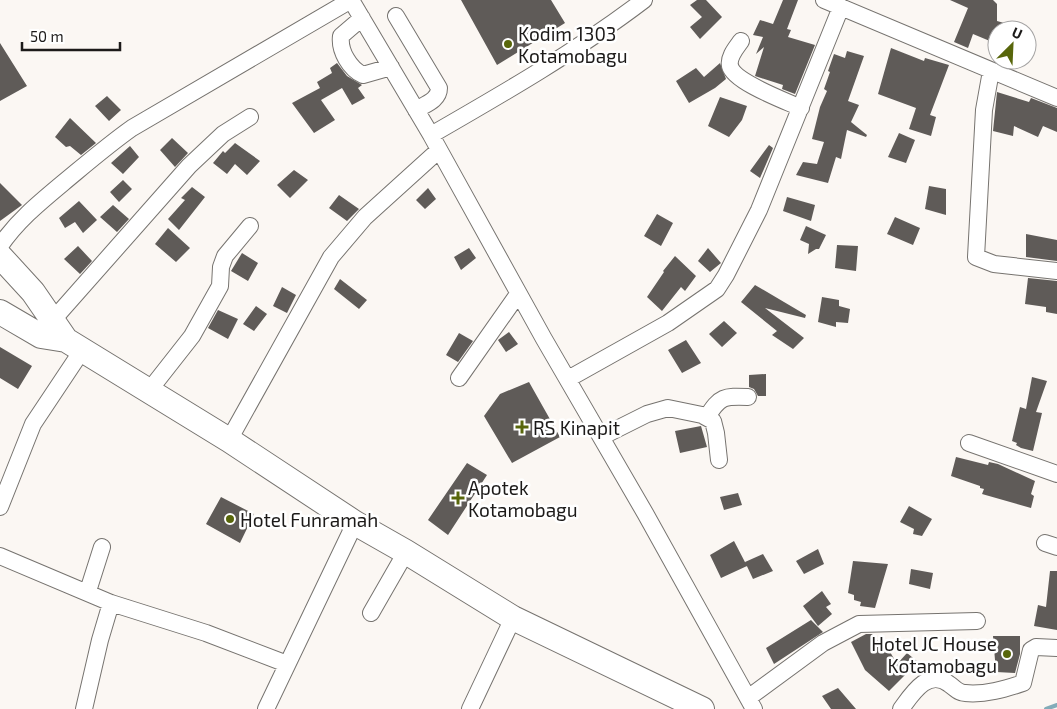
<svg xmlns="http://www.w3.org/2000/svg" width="1057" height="709" font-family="'Exo 2',sans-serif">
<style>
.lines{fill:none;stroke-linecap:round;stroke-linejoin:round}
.stream{stroke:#83acb9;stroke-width:4}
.building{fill:#5f5b58}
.minor-casing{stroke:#76736f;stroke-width:18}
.highway-casing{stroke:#76736f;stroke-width:26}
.minor{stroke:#fff;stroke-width:16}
.highway{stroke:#fff;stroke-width:24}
.poi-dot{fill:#58660b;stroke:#fff;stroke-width:2}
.labels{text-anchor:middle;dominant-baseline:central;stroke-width:5;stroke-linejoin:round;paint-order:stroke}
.poi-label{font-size:19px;fill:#1c1a19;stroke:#fff;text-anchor:start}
</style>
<rect width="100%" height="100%" fill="#fbf7f3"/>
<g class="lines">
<path class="stream" d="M1046 709 1057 705"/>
</g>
<path class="building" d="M461 0H551L565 23 497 65Z
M697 0H706L722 17 700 39 690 27 702 17 690 5Z
M783 0H798L787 29 791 30 788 37 815 45 795 94 782 89 783 85 755 76 764 47 756 54 763 37 753 35 760 20 773 24Z
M950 0H993L997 4V21L1018 27 1017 30H997V44L973 34 968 48 954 42 968 8Z
M0 43 27 86 0 101Z
M891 48 924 61 925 58 949 65 930 115 936 117 931 136 909 129 916 108 878 94Z
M847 51 864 56 848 101 859 105 851 122 867 135 866 137 847 130 841 159 836 157 828 183 796 175 803 162 817 164 824 142 812 139 820 107 827 91 824 89 830 72 828 71 834 54 845 58Z
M337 63 347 76 362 85 358 88 365 98 352 105 342 88 321 100 335 120 314 133 292 103 320 88 317 82 332 73 330 68Z
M720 63 726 79 715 88 689 103 676 81 696 68 704 77Z
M997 92 1029 102 1031 98 1057 108V132L1043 126 1038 137 1014 126 1013 136 993 131Z
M107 96 121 110 109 121 95 106Z
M720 97 747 106 742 120 729 137 708 126Z
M70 118 96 143 81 155 70 146 66 147 55 137Z
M899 133 915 140 906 163 888 157Z
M172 138 188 153 175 167 160 150Z
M235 143 260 161 247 175 235 164 227 174 213 163 223 151 225 153Z
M769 145 773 148 760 178 750 171Z
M130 146 139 157 123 174 111 163Z
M294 170 308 180 290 198 277 185Z
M123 180 132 189 119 202 110 192Z
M0 183 22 205 0 221Z
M929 186 946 189V215L925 209Z
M192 187 205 197 179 230 168 219 185 200 181 198Z
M428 188 436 199 425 209 416 200Z
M339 195 359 209 347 221 329 208Z
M787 197 815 205 811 221 783 211Z
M79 201 97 220 83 233 75 222 65 228 59 218Z
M113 205 129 219 117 232 100 217Z
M657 214 673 223 661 246 644 236Z
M895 217 920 228 913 245 887 234Z
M806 226 826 235 819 249H816L808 254 809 244 800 240Z
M168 228 190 248 176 262 155 244Z
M1026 234 1057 240V261L1026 257Z
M837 245 858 246 856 271 835 268Z
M78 246 92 261 80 274 64 259Z
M469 248 476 258 461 270 454 257Z
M708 248 721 263 710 272 698 261Z
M242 253 258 263 248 281 231 271Z
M675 256 696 276 685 291 681 287 662 311 647 297 664 272 663 271Z
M1028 278 1057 281V314L1046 312V307L1025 304Z
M340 279 367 300 359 309 334 289Z
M755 285 806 315 805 318 765 308 804 338 793 349 772 335 777 331 741 302Z
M282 287 296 295 287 313 273 306Z
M822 297 839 300V306L850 309 848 323 836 322V327L818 322Z
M256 306 267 314 254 331 243 324Z
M218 310 238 319 228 339 208 328Z
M724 321 737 333 722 347 709 334Z
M509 332 518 344 506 352 498 340Z
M459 333 473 341 458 362 446 355Z
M686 340 701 363 682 373 668 350Z
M0 347 32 366 18 389 0 378Z
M766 374V396H758L754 389 749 387V375Z
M1032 377 1047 381 1036 412 1042 413 1033 451 1021 448 1016 445 1017 443 1012 441 1020 407 1026 409Z
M529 382 560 437 512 463 484 416 500 394Z
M701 426 707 447 680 453 675 431Z
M956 457 988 465 989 462 998 464 1035 481 1031 494 1034 496 1031 508 982 494 984 489 980 488V486L951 476Z
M467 463 487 475 448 535 428 520Z
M738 493 742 505 724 510 720 497Z
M221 497 254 514 240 543 206 524Z
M909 506 932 519 922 536 913 534 914 529 900 522Z
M734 541 747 566 721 578 710 555Z
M818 549 824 564 804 574 796 561Z
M763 554 773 571 753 579 745 562Z
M853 561 888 564 875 608 860 606 861 602 854 600V595L848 593Z
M911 569 933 573 930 589 909 584Z
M1050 571H1057V630L1034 626 1038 605 1046 607Z
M822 591 831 604 826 607 832 614 818 626 803 606Z
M811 620 823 632 774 664 766 648Z
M866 634H872L878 641 882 638 897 664 907 653 918 662 889 691 865 670 851 642Z
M993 636H1020V654L1015 673 996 672Z
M838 688 856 709H831L822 696Z"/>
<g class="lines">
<defs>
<path id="minor" d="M351 0 431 135 544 339 645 513 754 709
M824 0 1057 98
M396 16 439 88C439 100 426 104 416 110
M362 18 341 36C339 51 350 69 363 75L391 67
M741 41C736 48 728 57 730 66 734 82 786 101 801 108
M991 71 984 110 976 257 994 264 1057 271
M431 135C504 93 577 51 644 0
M0 246C17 221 39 203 63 183 86 164 108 145 132 128L351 0
M52 321 189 166 223 134 250 117
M459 378 518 294
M568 379 668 323 717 289 726 275 759 210 841 7
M148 392 192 336 220 286 221 267 225 256 250 226
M707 417C720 396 724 396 748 397
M601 437 647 414 668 408 702 415 713 421 716 433 719 460
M229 440 331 257 365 217 439 150
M969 443 1057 474
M0 507 33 424 81 352
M1045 543 1057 547
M0 556 111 603 206 633 287 664
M88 591 102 547
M371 613 406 552
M748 698 823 643 859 624 977 621
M84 709 100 640 111 603
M266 709 355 523
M470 709 513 618
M901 709C912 694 928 668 949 684 955 688 958 693 965 693 985 695 1005 689 1023 683L1031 650 1036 647 1057 648"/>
<path id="highway" d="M0 256 33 292 66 340
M0 312 41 336 66 340 229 440 355 523 406 552 513 618 702 709"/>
</defs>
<use href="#minor" class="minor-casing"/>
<use href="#highway" class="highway-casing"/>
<use href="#minor" class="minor"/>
<use href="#highway" class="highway"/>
</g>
<g class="poi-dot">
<circle cx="508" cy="44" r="5"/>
<path d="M519.5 419.5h5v5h5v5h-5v5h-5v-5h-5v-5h5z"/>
<path d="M455.5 490.5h5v5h5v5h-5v5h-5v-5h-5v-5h5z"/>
<circle cx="230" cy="519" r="5"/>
<circle cx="1007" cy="654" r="5"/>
</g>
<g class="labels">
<g class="poi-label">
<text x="518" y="33">Kodim 1303<tspan x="518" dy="22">Kotamobagu</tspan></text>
<text x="533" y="427">RS Kinapit</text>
<text x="468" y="487">Apotek<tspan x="468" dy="22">Kotamobagu</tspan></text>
<text x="240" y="519">Hotel Funramah</text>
<text x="997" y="643" text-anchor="end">Hotel JC House<tspan x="997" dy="22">Kotamobagu</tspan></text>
</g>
</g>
<g transform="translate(1012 45) rotate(24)"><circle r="24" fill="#ffffff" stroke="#a4a3a3"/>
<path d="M0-4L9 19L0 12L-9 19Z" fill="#58660b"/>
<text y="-8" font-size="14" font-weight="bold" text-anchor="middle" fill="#1c1a19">U</text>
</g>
<path d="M22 42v8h98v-8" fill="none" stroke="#1c1a19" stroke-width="2.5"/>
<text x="30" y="42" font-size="15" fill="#1c1a19" stroke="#ffffff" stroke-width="4" paint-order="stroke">50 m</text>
</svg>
